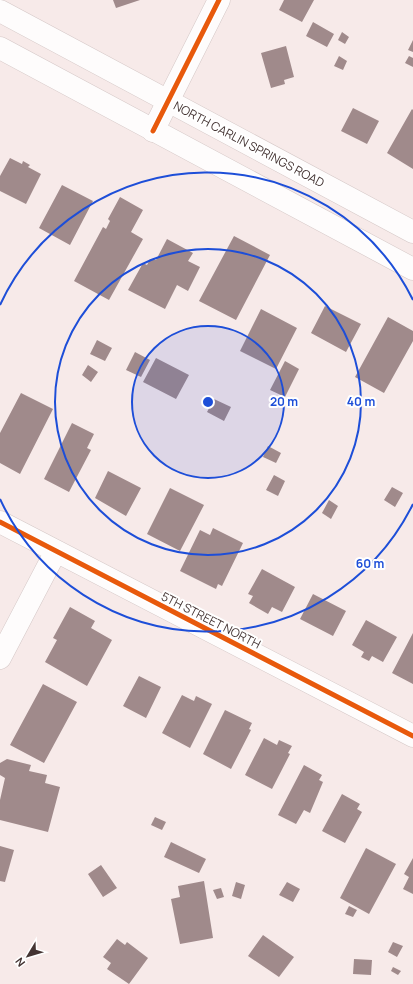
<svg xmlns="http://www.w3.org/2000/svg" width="413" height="984" font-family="Manrope,sans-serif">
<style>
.building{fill:#a08a8b}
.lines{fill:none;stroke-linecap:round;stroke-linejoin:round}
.street-casing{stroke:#d4c7c6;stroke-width:23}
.secondary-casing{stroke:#d4c7c6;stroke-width:23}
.street{stroke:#fefcfc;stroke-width:22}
.secondary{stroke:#fefcfc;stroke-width:22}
.cycleway-casing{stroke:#fff;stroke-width:8}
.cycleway{stroke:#e8590c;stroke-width:5}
.ring{fill:none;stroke:#1d4ed8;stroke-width:2}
.labels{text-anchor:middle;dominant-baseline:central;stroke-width:4;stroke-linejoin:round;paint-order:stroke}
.street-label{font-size:12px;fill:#443433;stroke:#fff}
.centre{fill:#1d4ed8;stroke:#fff;stroke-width:2}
.ring-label{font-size:12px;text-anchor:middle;font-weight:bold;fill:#1d4ed8;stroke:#fff;stroke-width:4;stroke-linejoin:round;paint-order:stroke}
</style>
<rect width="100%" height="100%" fill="#f7eae9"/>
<path class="building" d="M113 0H140L116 8Z
M284 0H314L302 22 279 10Z
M313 22 334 34 327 47 306 36Z
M342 32 349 37 345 44 338 40Z
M413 40V52L408 50Z
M286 46 294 77 284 80 285 84 271 88 261 53Z
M339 56 347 61 343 70 334 66Z
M409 56 413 58V67L405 63Z
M353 108 379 121 367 144 341 131Z
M412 109 413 110V169L387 153Z
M10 158 22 164 23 161 30 165 28 167 41 174 26 204 0 191V176Z
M62 185 93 201 70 245 39 228Z
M120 197 143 210 131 232 143 239 109 300 74 281 103 227 106 229 110 221 108 219Z
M234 236 270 255 236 320 199 301Z
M167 239 193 253 188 261 200 267 188 291 177 285 165 309 128 290 143 263 147 265 150 259 156 260Z
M325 306 361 324 346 352 311 333Z
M261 309 297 328 276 369 240 351Z
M388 317 413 331V341L384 393 355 377Z
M97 340 112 348 105 361 90 354Z
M135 352 150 360 141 377 126 370Z
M156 358 189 375 176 399 143 382Z
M285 361 299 369 285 397 270 390Z
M88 365 98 372 91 382 82 375Z
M21 393 53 409 20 474 0 463V433Z
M214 399 231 407 224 421 207 412Z
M72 423 94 434 87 448 91 450 69 492 44 479Z
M268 446 281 453 276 463 263 457Z
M108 471 141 488 126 516 95 498Z
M274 475 285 481 278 496 266 490Z
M392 487 403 493 395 507 384 500Z
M170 488 204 505 180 551 147 534Z
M329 500 338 506 331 519 322 513Z
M213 528 243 543 222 586 218 584 216 589 180 571 200 530 210 535Z
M262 569 295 587 282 612 272 607 268 614 249 603 253 596 248 594Z
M313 594 346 611 333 636 300 619Z
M70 607 95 621 91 628 112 640 87 686 45 662 57 640 53 638Z
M366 620 397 637 383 662 372 656 369 661 361 657 364 652 352 645Z
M413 633V684L392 673Z
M139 676 161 687 146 718 123 706Z
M43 684 77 702 44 763 10 745Z
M182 695 194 701 196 696 212 704 190 748 162 733Z
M225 710 252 723 249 729 251 730 231 769 203 754Z
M264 738 277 745 279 740 292 746 288 753 290 754 272 789 245 775Z
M7 759 31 765 29 771 47 775 45 783 60 787 48 832 0 820V800L5 778 0 775V763Z
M304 765 322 775 319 780 323 782 310 813 304 810 296 824 278 815Z
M342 794 360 804 357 809 362 812 345 843 322 831Z
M155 817 166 822 162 830 151 825Z
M171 842 206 859 199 873 164 857Z
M0 846 14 850 5 882 0 881Z
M366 848 396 864 369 914 340 898Z
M413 858V894L403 889 409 877 404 874Z
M101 865 117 888 103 897 88 874Z
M204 881 213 938 180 944 171 899 180 897 178 886Z
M236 882 245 885 241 899 232 896Z
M287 882 300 889 293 902 279 895Z
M221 888 224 897 217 899 213 890Z
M349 906 357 910 353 917 345 914Z
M263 935 294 957 279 977 248 956Z
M117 939 125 945 127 942 148 958 129 984 107 969 111 963 103 957Z
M393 942 403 946 397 957 388 952Z
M354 959 372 960 371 975 353 974Z
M393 967 401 971 398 975 391 971Z"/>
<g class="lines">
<defs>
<path id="street" d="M153 131 219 0
M0 522 413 736
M0 658 56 551"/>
<path id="secondary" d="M0 11 413 232
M0 48 413 269"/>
</defs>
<use href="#street" class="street-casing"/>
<use href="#secondary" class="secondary-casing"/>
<use href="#street" class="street"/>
<use href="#secondary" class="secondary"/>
<defs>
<path id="cycleway" d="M153 131 219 0
M0 522 413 736"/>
</defs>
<use href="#cycleway" class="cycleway-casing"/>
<use href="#cycleway" class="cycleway"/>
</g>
<circle cx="208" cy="402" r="76" fill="#1d4ed8" fill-opacity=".12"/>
<g class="ring">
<circle cx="208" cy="402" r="76"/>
<circle cx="208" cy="402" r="153"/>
<path d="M413 504A229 229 0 0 1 0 499M0 305A229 229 0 0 1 413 300"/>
</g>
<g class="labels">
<g class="street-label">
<text transform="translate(249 144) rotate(28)">NORTH CARLIN SPRINGS ROAD</text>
<text transform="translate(211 620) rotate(27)">5TH STREET NORTH</text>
</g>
</g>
<circle cx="208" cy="402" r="6" class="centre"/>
<g class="ring-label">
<text x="284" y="406">20 m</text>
<text x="361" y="406">40 m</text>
<text x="370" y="568">60 m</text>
</g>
<g transform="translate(28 956) rotate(232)" stroke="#ffffff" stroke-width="3" paint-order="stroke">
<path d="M0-3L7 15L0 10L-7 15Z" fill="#443433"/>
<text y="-6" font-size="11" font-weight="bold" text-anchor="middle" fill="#443433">N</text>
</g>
</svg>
